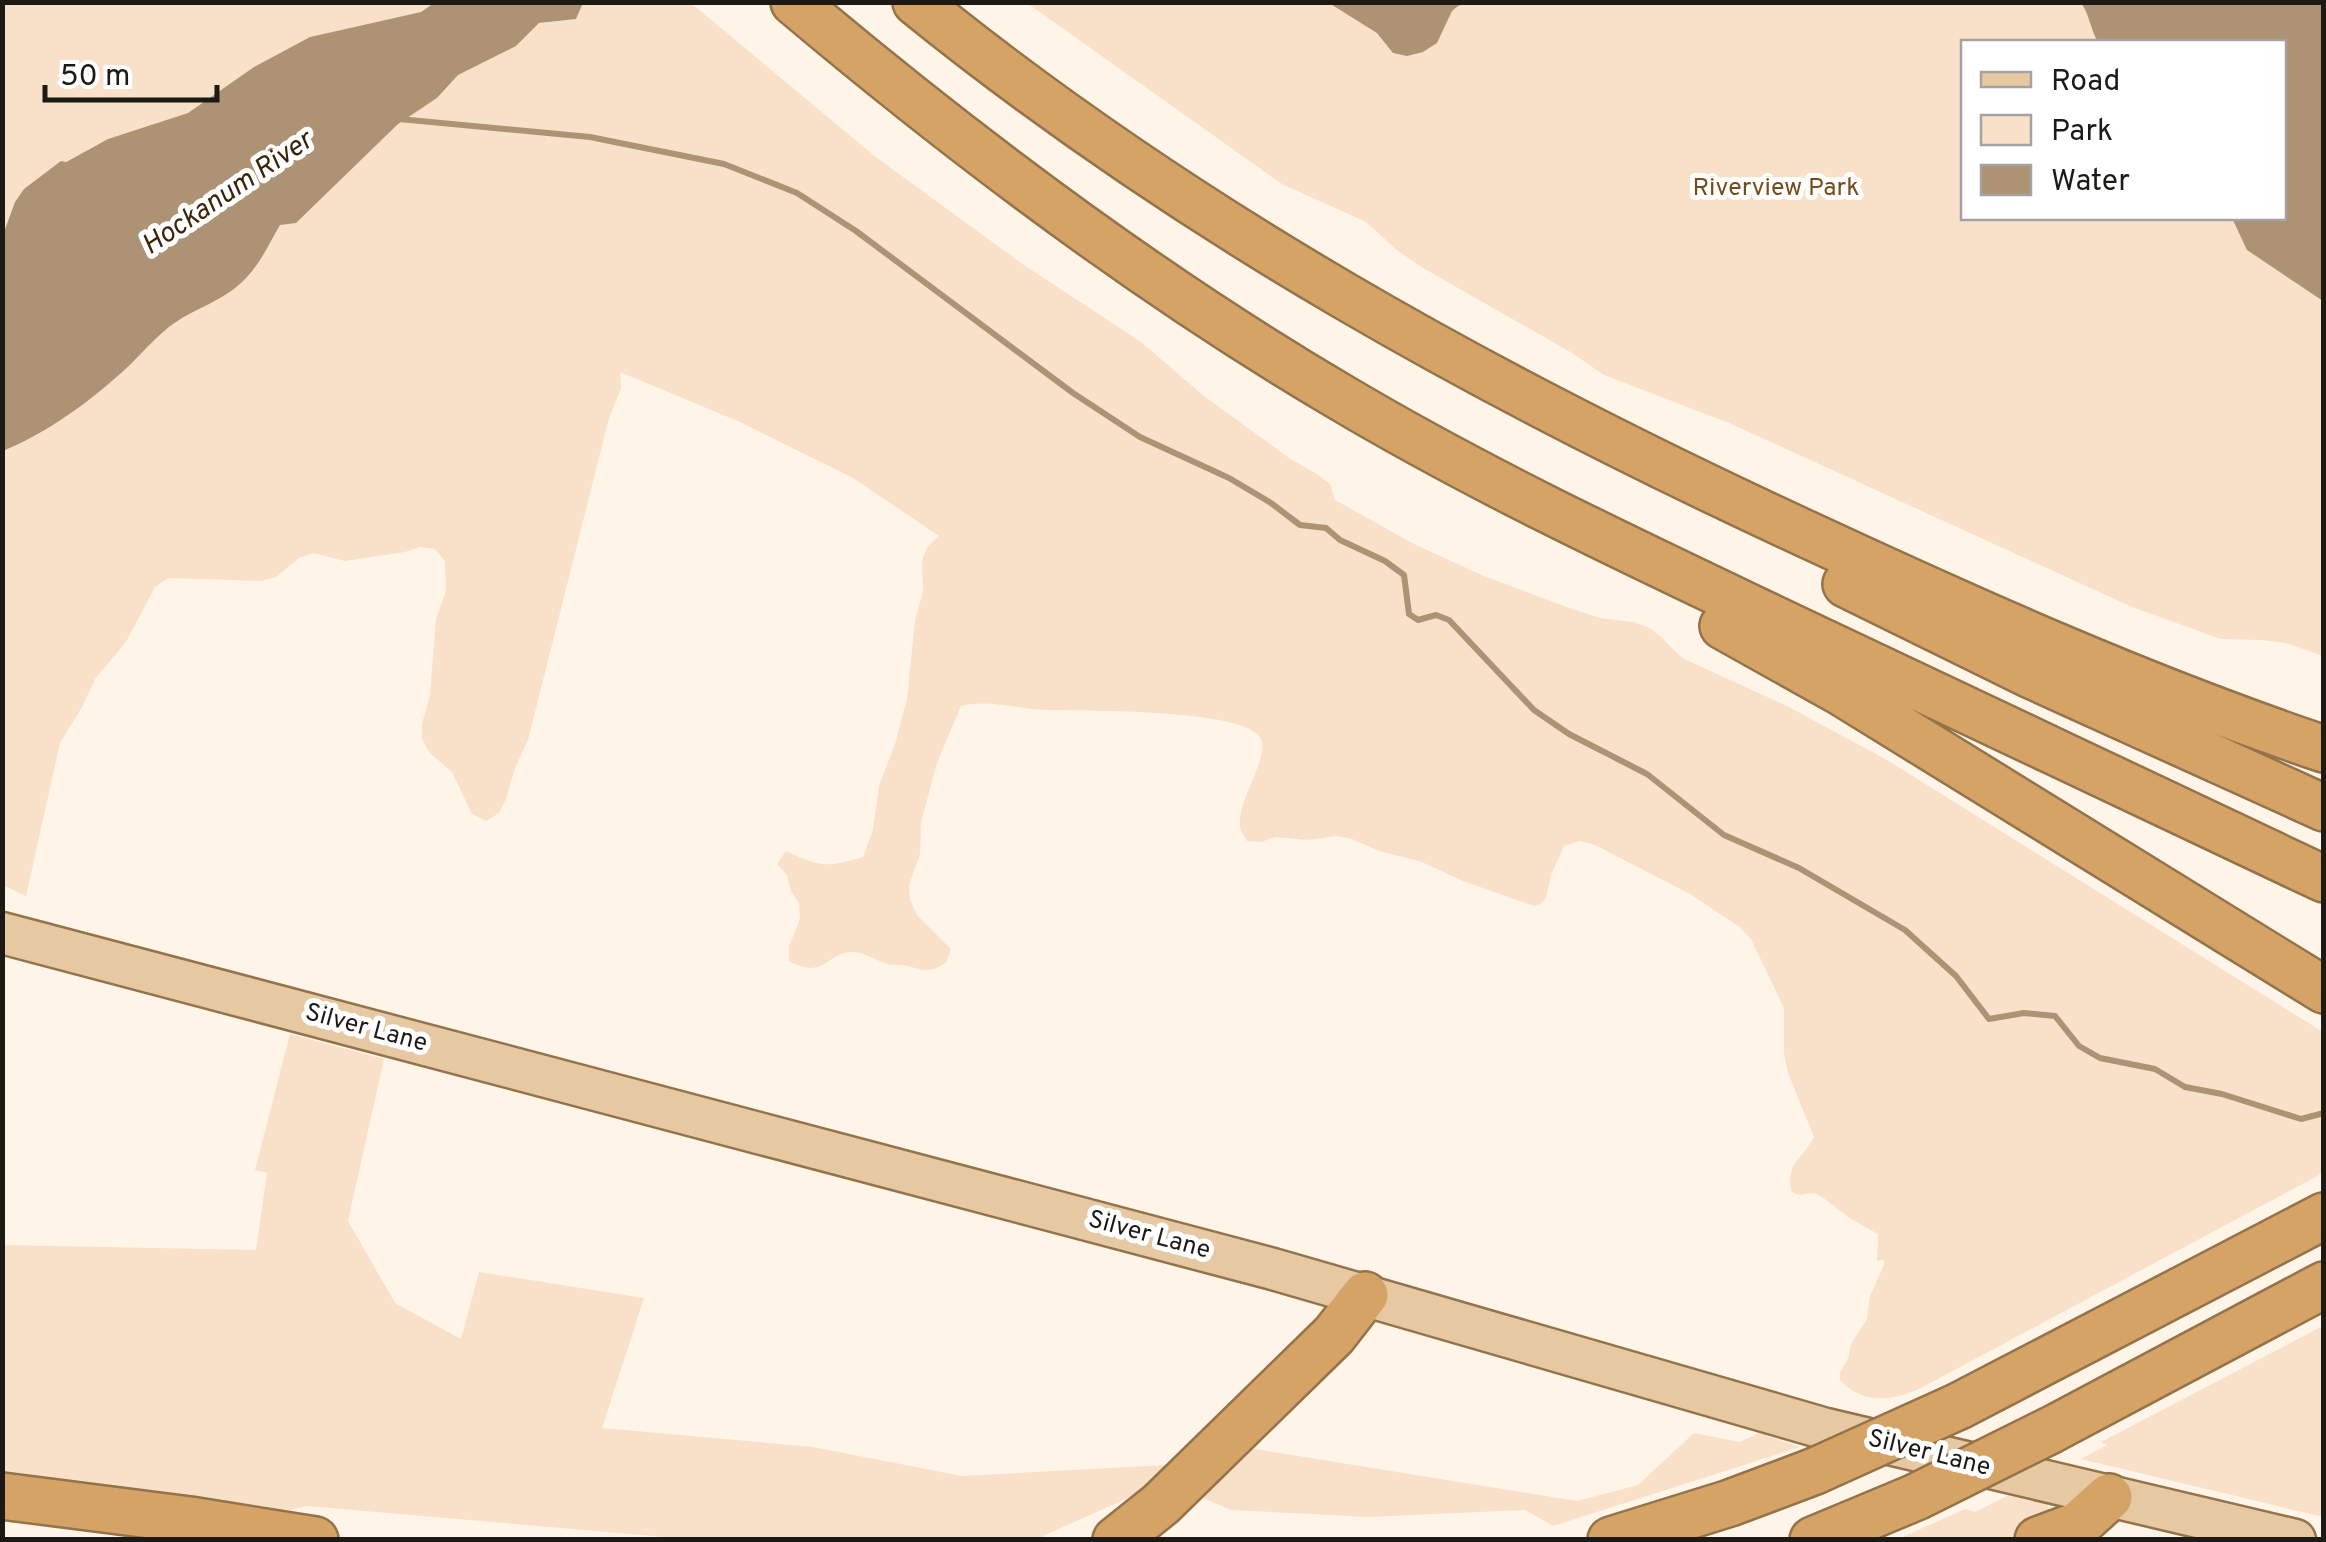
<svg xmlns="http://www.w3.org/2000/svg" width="2326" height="1542" font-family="Overpass,sans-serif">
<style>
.green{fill:#f8e1c8;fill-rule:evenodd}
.water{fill:#ad9273}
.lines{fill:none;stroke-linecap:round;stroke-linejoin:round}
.stream{stroke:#ad9273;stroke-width:6}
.major-casing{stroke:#95734a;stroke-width:45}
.highway-casing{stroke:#95734a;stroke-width:50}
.major{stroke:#e6c8a3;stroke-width:40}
.highway{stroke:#d6a366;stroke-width:45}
.highway-bridge-casing{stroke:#95734a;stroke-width:50;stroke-linecap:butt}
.highway-bridge{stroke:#d6a366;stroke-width:45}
.labels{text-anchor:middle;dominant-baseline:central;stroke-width:10;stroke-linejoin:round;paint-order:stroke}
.park-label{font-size:25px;fill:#744d1a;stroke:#fff}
.street-label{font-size:25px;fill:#1d1a16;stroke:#fff}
.water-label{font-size:28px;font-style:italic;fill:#392409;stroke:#fff}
</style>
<rect width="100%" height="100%" fill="#fef4e8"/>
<path class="green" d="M3 3H434L421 12 310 37 254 67 188 113 108 139 65 162 61 161 3 235Z
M583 3H691L877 158 1024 265 1141 342 1204 396 1289 458 1317 474 1330 484 1335 500 1414 544 1484 576 1569 608 1600 618 1633 622 1648 627 1660 636 1682 658 1787 706 1887 760 2323 1032V1173L1917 1390C1890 1401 1862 1404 1840 1380V1372L1848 1359 1851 1344 1867 1319 1870 1296 1884 1265V1259L1877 1261 1878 1234 1851 1219 1821 1196 1814 1193 1798 1195 1791 1191C1786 1162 1803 1159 1814 1137L1788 1073 1784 1053V1008L1751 939 1741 928 1690 894 1595 845 1580 841 1564 846 1551 875 1546 898 1541 904 1534 906 1463 881 1422 862 1379 851 1352 839 1337 836 1307 840 1276 837 1261 842 1247 841C1245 837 1241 832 1240 827 1237 801 1269 759 1261 739 1248 708 1078 711 1045 710 1017 709 989 699 961 706L937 763 921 822 920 854 909 885 910 900 917 915 951 949 946 963C923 976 924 968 901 965 892 964 893 966 885 963 875 960 866 953 855 952 826 951 825 981 789 961V946L800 919 799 903 791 891 787 875 777 864 786 851C821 867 825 868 863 857L873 830 879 786 895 744 907 699 915 621 923 591 922 560 928 546 939 536 853 478 740 422 620 372 621 388 609 418 528 740 515 768 506 799 499 813 486 821 472 814 452 772 430 753 422 739V724L430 695 436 619 446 591 445 561 435 549 420 547 405 552 345 561 314 553 299 558 276 577 261 581 168 578 155 587 126 642 95 679 82 707 60 743 26 896 3 885V451L22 443 61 418 169 327 248 276 280 224 398 124 437 98 458 75 516 46 539 23 576 19Z
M1027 3H2323V656L2286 643 2261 640 2221 639 2132 607 1729 423 1604 375 1572 353 1423 268 1398 251 1366 222 1282 184ZM1964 42H2284V218H1964Z
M290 1034 384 1059 348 1221 395 1303 461 1339 479 1272 644 1298 602 1428 813 1447 962 1476 1167 1465 1137 1494 1034 1540 688 1539 307 1506 280 1512 3 1477V1245L256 1250 267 1173 255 1170Z
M2323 1326V1517L2081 1459 2107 1445 2101 1442Z
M1694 1433 1740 1442 1759 1433 1800 1447 1553 1526 1525 1510 1368 1517 1231 1510 1201 1497 1249 1448 1577 1501 1638 1485Z
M2009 1495 2047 1504 2051 1511 2048 1527 2012 1539 1896 1540 1965 1509 1975 1512Z"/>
<path class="water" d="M434 3H583L576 19 539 23 516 46 458 75 437 98 398 124 296 223 280 225C270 242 261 262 247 277 224 302 195 307 169 327 149 343 133 364 113 380 81 408 42 435 3 451V235L15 202 24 189 61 161 66 162 108 139 188 113 254 67 310 37 421 12Z
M1329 3H1467L1458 6 1452 11 1437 43 1423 52 1407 56 1393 53 1377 33Z
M2081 3H2323V301L2247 250 2232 218H2284V42H2098C2090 29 2090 15 2081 3Z"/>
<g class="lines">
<path class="stream" d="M399 119 590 137 724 164 797 193 856 231 1073 393 1140 437 1229 478 1271 503 1300 525 1326 528 1340 540 1385 561 1404 575 1409 614 1418 620 1436 615 1449 620 1534 710 1569 734 1647 774 1724 835 1799 868 1905 930 1956 976 1989 1019 2024 1013 2055 1016 2079 1046 2100 1058 2155 1069 2185 1087 2222 1094 2301 1119 2324 1113"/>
<defs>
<path id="major" d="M2 933 1273 1269 1826 1429 2295 1540"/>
<path id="highway" d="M794 2C966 147 1148 284 1342 398 1487 484 1640 555 1793 628 1970 712 2147 795 2324 879
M916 2C1186 221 1490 388 1804 533 1974 612 2146 689 2324 749
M1846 584 2031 675 2324 808
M1723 626 1841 692 2324 990
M1959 1406 2324 1216
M2051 1430 2324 1285
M2 1496 190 1520 315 1540
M1116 1540 1161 1504 1334 1335 1365 1295
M1611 1540 1730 1503 1815 1471
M1813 1540 1916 1497
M2038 1540 2078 1525 2109 1497"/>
</defs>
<use href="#major" class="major-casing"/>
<use href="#highway" class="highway-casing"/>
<use href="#major" class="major"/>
<use href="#highway" class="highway"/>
<defs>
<path id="highway-bridge" d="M1815 1471 1959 1406
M1916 1497 2051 1430"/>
</defs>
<use href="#highway-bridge" class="highway-bridge-casing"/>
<use href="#highway-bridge" class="highway-bridge"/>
</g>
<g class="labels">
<g class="park-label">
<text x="1776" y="189">Riverview Park</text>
</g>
<g class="street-label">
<text transform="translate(366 1029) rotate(15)">Silver Lane</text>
<text transform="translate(1149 1236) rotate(15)">Silver Lane</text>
<text transform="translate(1929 1454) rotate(14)">Silver Lane</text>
</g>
<g class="water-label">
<text transform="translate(228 194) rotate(-34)">Hockanum River</text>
</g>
</g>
<rect width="2326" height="1542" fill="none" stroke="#1d1a16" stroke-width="10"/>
<rect x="1961" y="40" width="325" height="180" fill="#ffffff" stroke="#a5a3a2" stroke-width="2.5"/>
<rect x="1981" y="72" width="50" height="15" fill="#e6c8a3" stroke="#a5a3a2" stroke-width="2.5"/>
<text x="2051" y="90" font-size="30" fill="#1d1a16">Road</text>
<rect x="1981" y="115" width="50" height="30" fill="#f8e1c8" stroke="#a5a3a2" stroke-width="2.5"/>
<text x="2051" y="140" font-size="30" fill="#1d1a16">Park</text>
<rect x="1981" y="165" width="50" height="30" fill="#ad9273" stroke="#a5a3a2" stroke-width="2.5"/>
<text x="2051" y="190" font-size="30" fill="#1d1a16">Water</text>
<path d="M45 85v15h172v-15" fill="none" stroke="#1d1a16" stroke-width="5"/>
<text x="60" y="85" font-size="30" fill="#1d1a16" stroke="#ffffff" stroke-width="8" paint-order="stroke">50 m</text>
</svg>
